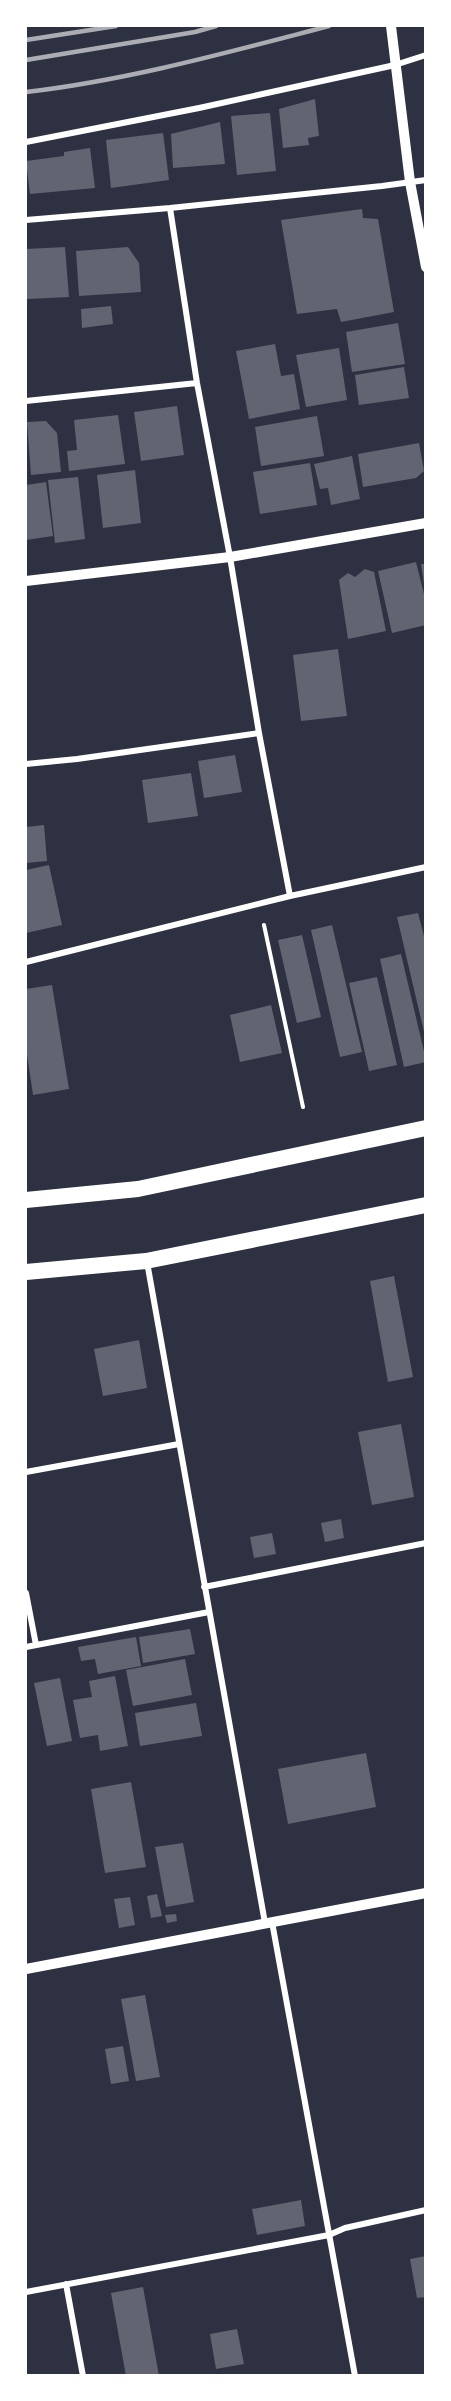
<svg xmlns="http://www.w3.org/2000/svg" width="451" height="2401" font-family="Commissioner,sans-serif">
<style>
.building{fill:#626471}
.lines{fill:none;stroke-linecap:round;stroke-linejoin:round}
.path{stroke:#fff;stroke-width:4}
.minor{stroke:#fff;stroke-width:6}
.tertiary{stroke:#fff;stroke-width:10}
.trunk{stroke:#fff;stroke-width:16}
.rail{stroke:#abadb3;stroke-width:4.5}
</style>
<rect width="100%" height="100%" fill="#2d3142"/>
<path class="building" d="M315 99 319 136 308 138 309 145 283 148 279 109Z
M270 113 276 171 237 175 231 116Z
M220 122 225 164 173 168 171 134Z
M163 133 169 180 111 188 106 140Z
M90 148 95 188 30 194 26 161 64 156V152Z
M362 209 363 218 378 219 394 312 341 322 337 309 297 314 281 220Z
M65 247 69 297 27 299 26 249Z
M128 247 139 263 141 292 79 296 76 251Z
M111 306 113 324 82 328 81 309Z
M398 323 405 364 352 372 346 332Z
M275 344 281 376 294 374 300 409 249 419 236 351Z
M339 348 347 400 306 407 296 355Z
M404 367 409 398 359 405 355 375Z
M177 406 184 455 141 461 134 412Z
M118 415 125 464 69 471 67 451 77 450 74 420Z
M317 416 324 456 261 466 255 427Z
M46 421 57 433 61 472 31 475 27 422Z
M419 443 424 471 416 478 363 487 358 454Z
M352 456 360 499 331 505 328 488 320 489 314 464Z
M310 463 317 505 260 514 253 472Z
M135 470 141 523 103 528 97 475Z
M78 477 85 539 55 543 48 480Z
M46 482 53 536 26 540V485Z
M416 562 426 602V625L392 633 378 571Z
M421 564H426V584H424Z
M365 569 374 572 386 631 348 639 339 580 348 573 355 577Z
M338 649 347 716 301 721 293 655Z
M235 755 242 792 204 798 198 761Z
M191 773 198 816 148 823 142 780Z
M44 825 47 861 26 863V827Z
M49 865 62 925 26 933V870Z
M418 913 426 944 425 1036 397 917Z
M332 925 362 1052 340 1057 311 930Z
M302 935 321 1017 297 1023 278 940Z
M401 954 426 1060V1062L404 1067 380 959Z
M377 977 397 1065 369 1071 349 983Z
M52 985 69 1089 33 1095 26 1048V989Z
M271 1005 282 1053 240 1062 230 1015Z
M394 1276 413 1377 388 1382 370 1281Z
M139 1340 147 1388 103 1396 94 1349Z
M401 1424 414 1497 372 1505 358 1432Z
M341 1519 344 1538 325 1542 321 1523Z
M272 1533 276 1554 254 1558 250 1537Z
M190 1629 195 1654 143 1663 139 1637Z
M136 1637 141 1666 98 1674 95 1659 81 1661 78 1647Z
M185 1659 192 1695 133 1706 126 1670Z
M115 1676 128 1746 100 1751 98 1735 80 1738 73 1700 92 1697 89 1681Z
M60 1678 72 1741 47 1746 34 1683Z
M196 1703 202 1736 140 1746 135 1713Z
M366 1753 376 1807 288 1824 278 1769Z
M131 1782 146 1867 105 1873 91 1789Z
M183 1843 194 1902 166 1907 155 1847Z
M157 1894 162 1916 151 1918 147 1896Z
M130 1897 135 1925 119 1928 114 1899Z
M176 1914 177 1921 167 1923 165 1915Z
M145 1995 160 2077 136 2081 121 1999Z
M123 2046 129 2081 111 2084 105 2049Z
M301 2200 305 2226 257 2235 252 2209Z
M426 2256V2297L417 2298 410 2259Z
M143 2287 159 2376H126L111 2293Z
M237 2329 244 2364 216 2369 210 2334Z"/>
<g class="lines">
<path class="path" d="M264 925 303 1107"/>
<path class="minor" d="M26 142 199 108 395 65 426 55
M170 208 197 383 230 557 259 733 290 896
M26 220 170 208 382 186 426 180
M26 401 197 383
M26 764 77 759 259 733
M26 962 290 896 426 867
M147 1262 265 1923
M26 1472 179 1444
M204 1587 426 1543
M26 1593 36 1645
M26 1647 209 1612
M272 1922 355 2376
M66 2284 83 2376
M26 2292 329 2235 345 2228 426 2210"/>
<path class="tertiary" d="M391 26 410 182 426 267
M26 581 230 557 426 523
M26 1969 426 1893"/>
<path class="trunk" d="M26 1200 138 1189 426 1128
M26 1272 146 1261 426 1205"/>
<path class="rail" d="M26 40 116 26
M26 60 195 32 216 26
M26 92C129 80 229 52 329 26"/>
</g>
<rect width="451" height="2401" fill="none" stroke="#ffffff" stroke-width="54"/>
</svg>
